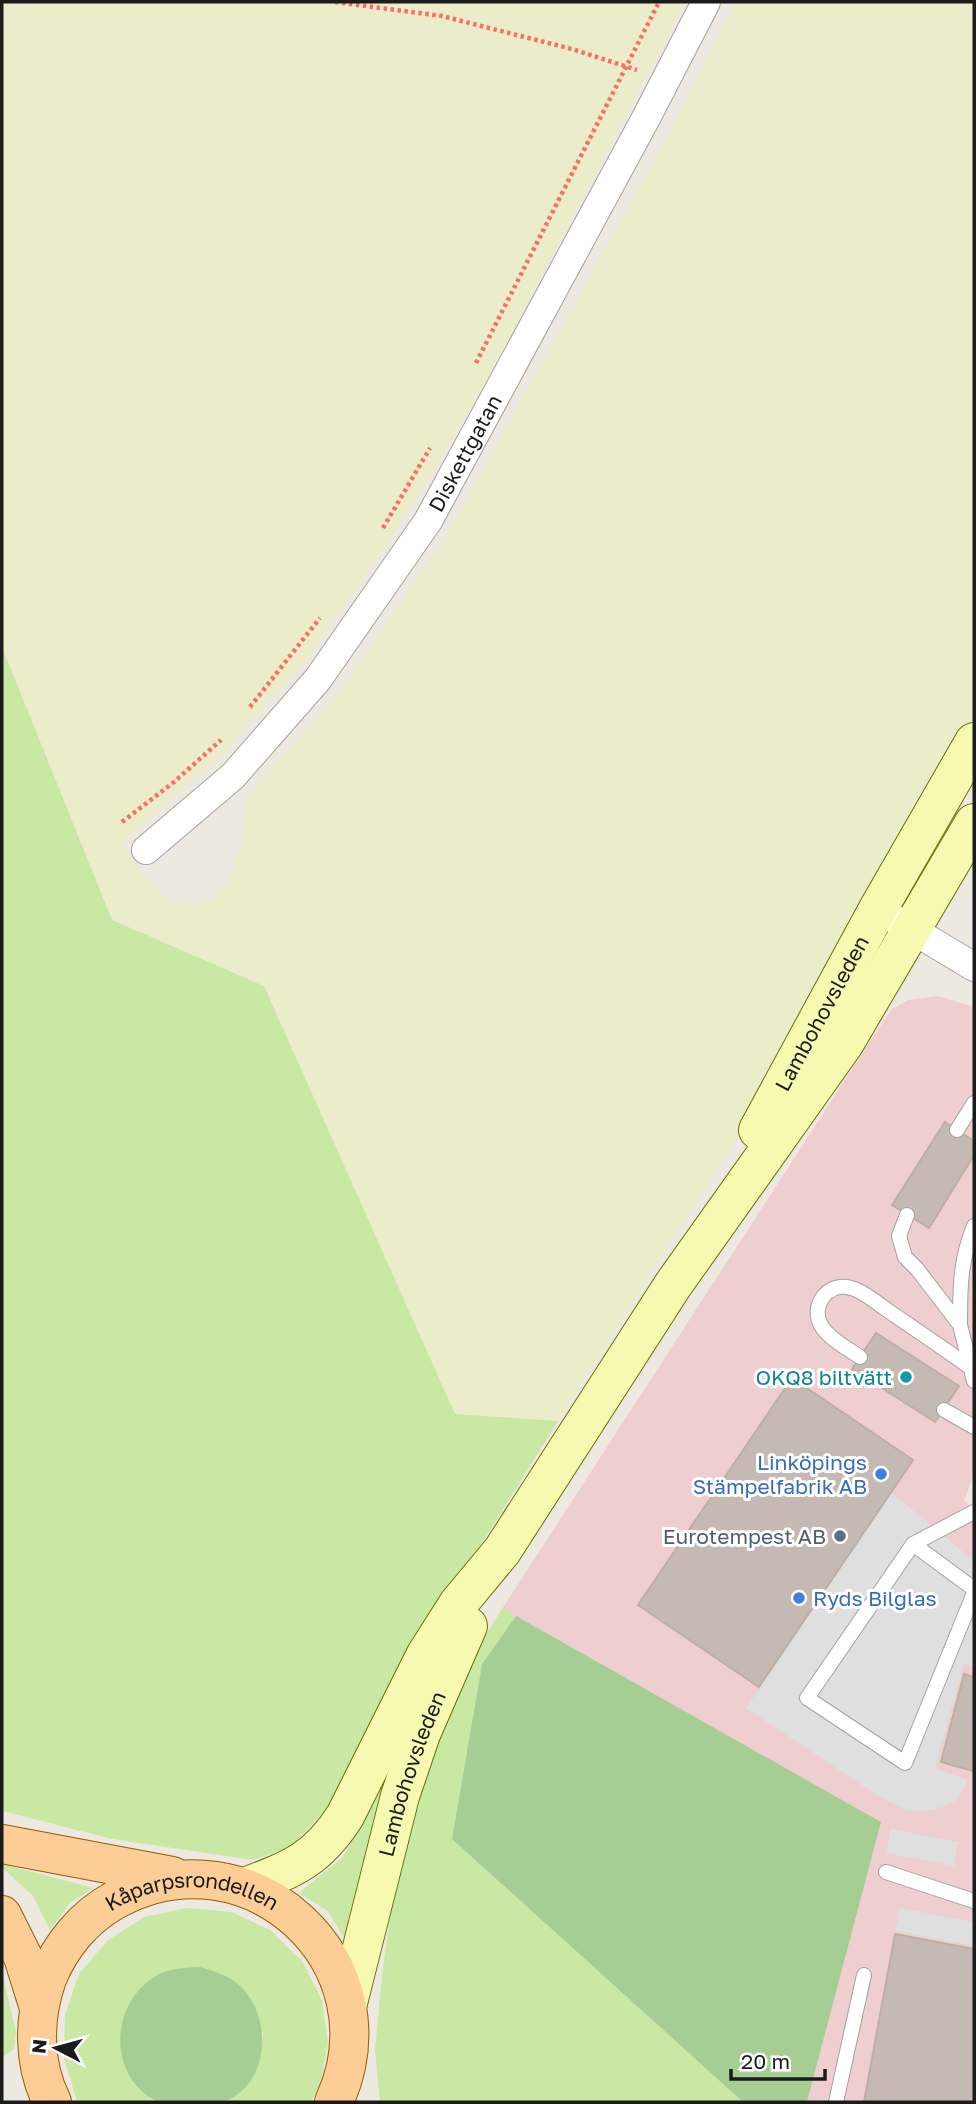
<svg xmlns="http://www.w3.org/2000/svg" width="976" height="2104" font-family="'Golos Text',sans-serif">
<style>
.commercial{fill:#eecece}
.farmland{fill:#ebecca}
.grass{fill:#c8e8a4}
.forest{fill:#a6cd94}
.parking{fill:#dfdfdf}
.building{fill:#c4bab3;stroke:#beaea2;stroke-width:2}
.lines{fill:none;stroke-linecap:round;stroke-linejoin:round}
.lane-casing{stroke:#a2a2a2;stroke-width:16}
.street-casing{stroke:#a2a2a2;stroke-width:30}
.secondary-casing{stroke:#677004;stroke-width:40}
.primary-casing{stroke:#925d00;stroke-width:40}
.path{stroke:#fa6e63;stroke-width:4.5;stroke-dasharray:3.5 3.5;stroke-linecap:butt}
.lane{stroke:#fff;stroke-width:14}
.street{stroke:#fff;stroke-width:28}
.secondary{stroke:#f8f9b1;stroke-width:38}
.primary{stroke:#fccd96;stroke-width:38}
.culture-dot{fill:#0f9aa8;stroke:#fff;stroke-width:2.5}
.shop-dot{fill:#3f7fe0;stroke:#fff;stroke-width:2.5}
.service-dot{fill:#5c6f8a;stroke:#fff;stroke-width:2.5}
.labels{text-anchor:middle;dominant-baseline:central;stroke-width:6;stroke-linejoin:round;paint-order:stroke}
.street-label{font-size:21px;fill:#1b1b1b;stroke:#fff}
.culture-label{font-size:21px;fill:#0d838f;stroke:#fff;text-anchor:end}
.shop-label{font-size:21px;fill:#366cbe;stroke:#fff;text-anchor:end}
.service-label{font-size:21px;fill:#4e5e75;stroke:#fff;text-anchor:end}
</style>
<rect width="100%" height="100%" fill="#ede8e0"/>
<path class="commercial" d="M938 996 974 1007V1474L964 1501 974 1508V2102H807L881 1822 502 1609 876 1032 892 1009 908 1000Z"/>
<path class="farmland" d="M2 2H685L484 387 399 526 300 668 219 758 121 843 151 884 174 903 197 905 219 896 233 873 243 839 248 796 334 700 439 549 646 176 703 68 735 2H974V717L760 1100 558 1421 455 1415 264 987 112 920 2 647Z"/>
<path class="grass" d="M2 647 112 920 264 986 455 1414 558 1421 406 1665 332 1803 292 1846 253 1860 113 1839 2 1811Z
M502 1609 516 1616 482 1664 452 1839 743 2102H380L375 2050 382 1977 394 1887 415 1802 472 1657Z
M389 1766 348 1945 328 1911 299 1893 343 1857 376 1799Z
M2 1864 93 1888 70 1903 50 1930 33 1896 2 1867Z
M187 1908 231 1912 270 1930 302 1961 322 2000 328 2043 320 2086 311 2102H225C255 2084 261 2065 263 2031L149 2098 158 2102 77 2101 64 2059 65 2015 79 1974 107 1941 144 1917Z
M2 1972 16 2032 14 2049 2 2058Z"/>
<path class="forest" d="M516 1616 881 1822 807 2102H743L452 1839 482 1664Z
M200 1967C216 1972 232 1976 243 1989 272 2020 269 2081 228 2100 216 2104 173 2102 158 2102 108 2078 109 2006 154 1977 168 1968 184 1968 200 1967Z"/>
<path class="parking" d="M891 1492 974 1561V1666L964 1664 935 1768 968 1780 958 1799 943 1807 921 1812 906 1810 880 1797 746 1708Z
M891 1829 958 1842 954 1866 886 1853Z
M900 1908 974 1922V1946L895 1931Z"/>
<path class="building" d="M945 1122 974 1141V1155L929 1228 892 1205Z
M876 1333 959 1386 935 1422 852 1369Z
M792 1378 913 1460 759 1687 638 1605Z
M964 1674 974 1677 973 1771 941 1762Z
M895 1934 974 1949V2102H864Z"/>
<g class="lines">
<defs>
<path id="lane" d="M957 1130 974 1103
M907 1215 899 1236 905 1257 917 1269 960 1325C960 1289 960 1260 974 1226
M960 1325 974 1381
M860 1357C848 1349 831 1340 822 1327 809 1307 827 1281 851 1288 863 1291 876 1302 887 1310 915 1329 943 1348 971 1368
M944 1410 974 1427
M974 1512 913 1544 807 1698 905 1763 974 1593
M913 1544 974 1589
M886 1872 974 1901
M836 2102 864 1975"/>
<g id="street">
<path id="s1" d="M146 850 233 776 318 679 428 521 646 118 706 2"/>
<path d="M896 920 974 967"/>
</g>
<g id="secondary">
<path id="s2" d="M758 1130 878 909 974 742"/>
<path d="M245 1887C292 1869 317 1860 345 1816L425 1656 458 1604 502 1551 673 1285 844 1044 974 823"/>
<path id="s3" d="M347 2007 400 1796 421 1734 468 1626"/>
</g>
<g id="primary">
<path d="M2 1844 172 1876"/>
<path d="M2 1915 23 1957 39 2008"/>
<path id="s4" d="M52 2102C33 2064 33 2019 47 1979 60 1946 84 1917 115 1900 249 1826 398 1963 334 2102"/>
</g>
</defs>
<use href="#lane" class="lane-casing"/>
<use href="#street" class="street-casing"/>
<use href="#secondary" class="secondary-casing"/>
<use href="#primary" class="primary-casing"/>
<path class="path" d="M335 2 442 16 572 49 637 70
M476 363 659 2
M383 528 430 448
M250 707 320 618
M122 822 174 782 221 740"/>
<use href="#lane" class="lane"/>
<use href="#street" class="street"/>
<use href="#secondary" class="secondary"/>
<use href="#primary" class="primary"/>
</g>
<circle class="culture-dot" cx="906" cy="1377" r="7"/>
<g class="shop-dot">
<circle cx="881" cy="1474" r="7"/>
<circle cx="799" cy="1598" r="7"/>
</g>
<circle class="service-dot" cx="840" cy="1536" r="7"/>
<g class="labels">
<g class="street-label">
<text stroke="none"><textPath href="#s1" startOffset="513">Diskettgatan</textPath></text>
<text stroke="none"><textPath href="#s2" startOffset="133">Lambohovsleden</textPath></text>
<text stroke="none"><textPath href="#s3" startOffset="242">Lambohovsleden</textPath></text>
<text stroke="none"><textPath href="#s4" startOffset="313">Kåparpsrondellen</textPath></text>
</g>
<g class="culture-label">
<text x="892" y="1377">OKQ8 biltvätt</text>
</g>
<g class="shop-label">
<text x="867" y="1462">Linköpings<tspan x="867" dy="24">Stämpelfabrik AB</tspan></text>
<text x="813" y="1598" text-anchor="start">Ryds Bilglas</text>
</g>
<g class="service-label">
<text x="826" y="1536">Eurotempest AB</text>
</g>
</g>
<rect width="976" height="2104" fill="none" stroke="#1b1b1b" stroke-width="7"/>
<g transform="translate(56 2048) rotate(276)" stroke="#ffffff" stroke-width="5" paint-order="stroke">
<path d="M0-5L12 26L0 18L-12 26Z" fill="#1b1b1b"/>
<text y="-10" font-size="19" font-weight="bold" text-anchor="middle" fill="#1b1b1b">N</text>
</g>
<path d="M731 2069v10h94v-10" fill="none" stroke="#1b1b1b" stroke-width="3.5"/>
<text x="741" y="2069" font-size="21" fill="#1b1b1b" stroke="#ffffff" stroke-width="5" paint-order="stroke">20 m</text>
</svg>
